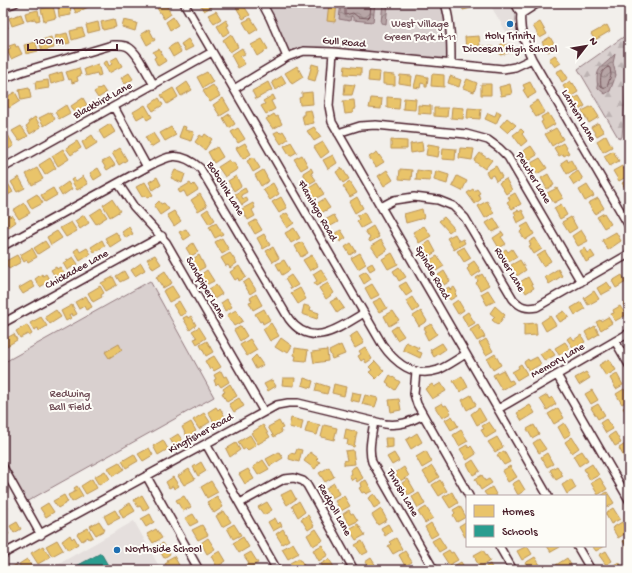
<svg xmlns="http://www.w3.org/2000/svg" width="632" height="573" font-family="'Gochi Hand',sans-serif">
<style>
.built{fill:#e5dfdd}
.green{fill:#d9d0cf;stroke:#92787d}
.forest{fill:url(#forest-firs);stroke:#92787d}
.water{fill:url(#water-waves);stroke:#8b6f75}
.homes{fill:#e9c46a;stroke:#b99257}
.schools{fill:#2a9d8f;stroke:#347771}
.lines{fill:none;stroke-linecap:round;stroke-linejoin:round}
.shore{stroke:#76555c;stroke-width:1}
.minor-casing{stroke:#4a1f2b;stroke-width:10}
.minor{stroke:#fdfcf7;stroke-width:7}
.poi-dot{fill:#1f6fb2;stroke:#fdfcf7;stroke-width:1.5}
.labels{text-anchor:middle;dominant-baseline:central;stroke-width:4;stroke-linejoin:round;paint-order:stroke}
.park-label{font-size:11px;fill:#6e4b54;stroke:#fdfcf7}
.poi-label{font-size:11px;fill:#4a1f2b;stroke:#fdfcf7}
.street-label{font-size:11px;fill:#4a1f2b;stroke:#fdfcf7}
</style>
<defs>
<pattern id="forest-firs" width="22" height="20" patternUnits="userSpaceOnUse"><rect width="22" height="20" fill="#d9d0cf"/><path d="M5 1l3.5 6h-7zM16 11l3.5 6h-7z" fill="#bcb2b2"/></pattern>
<pattern id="water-waves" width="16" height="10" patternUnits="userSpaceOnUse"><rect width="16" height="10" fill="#b7a5a6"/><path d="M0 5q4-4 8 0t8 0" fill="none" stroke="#978687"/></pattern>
</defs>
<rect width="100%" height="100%" fill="#f2efeb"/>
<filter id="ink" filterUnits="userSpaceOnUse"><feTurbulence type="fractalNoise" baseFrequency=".025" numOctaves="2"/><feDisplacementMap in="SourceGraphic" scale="8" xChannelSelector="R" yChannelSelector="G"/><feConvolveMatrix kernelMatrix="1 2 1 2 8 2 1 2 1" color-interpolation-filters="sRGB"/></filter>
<g filter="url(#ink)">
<path class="built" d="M489 3H538L522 14 516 36 507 33Z
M134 521 161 570H48L106 537Z"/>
<path class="green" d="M263 3H444L451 63 309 49 288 55Z
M150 281 214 397 24 503 3 466V363Z"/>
<path class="forest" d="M629 33V49L622 137 619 139 578 69Z"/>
<path class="water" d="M341 3H375L373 22 353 20V17L351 16 350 21 339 19Z
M383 3H388L386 24 381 23Z
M615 54 613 63 616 75 610 91 605 94 598 88C594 66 603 68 615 54Z"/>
<path class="homes" d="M75 3H86L88 7 76 13 72 4Z
M165 3 171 14 164 19 157 8Z
M199 3H212L209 4 211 7 204 11Z
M242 3 250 15 243 19 236 7Z
M329 3H337L335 22 327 21Z
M462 3H472L473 4 471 5V8L463 10Z
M70 4 71 15 59 17 58 6Z
M53 6 56 18 44 21 41 9Z
M38 10 40 20 36 21 35 19 27 21 25 13Z
M216 11 221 19 214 23 208 15Z
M21 14 24 22 12 26 9 18Z
M173 17 178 25 170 30 166 22Z
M251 18 258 29 250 34 243 22Z
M114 19 116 27 103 30 101 22Z
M124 20 137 23 135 31 122 27Z
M226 20 229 25 227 26 230 32 223 36 217 26Z
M6 21 8 28 3 30V22Z
M98 22 100 30 88 33 86 25Z
M540 22 547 34 540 38 533 26Z
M607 25 610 31 595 40 591 34Z
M82 28 85 36 72 40 70 31Z
M149 29 155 40 147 45 141 34Z
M67 33 70 43 57 46 55 36Z
M231 34 238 47 230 52 223 40Z
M479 36 480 46H473V50L466 51 465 37Z
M51 37 54 48 42 51 39 41Z
M550 37 554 44 553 45 555 48 548 52 542 42Z
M188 39 193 47 185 51 181 44Z
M262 39 268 49 257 56 251 45Z
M36 42 38 51 26 54 24 45Z
M176 43 181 52 173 57 168 48Z
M504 43 505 45 509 44 512 52 500 55 498 49 501 48 500 45Z
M15 44 16 47 18 46 22 54 11 59 7 50 11 48 9 46Z
M481 46 494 47 493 53 481 51Z
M242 48 245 54 240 56 245 64 238 68 231 55Z
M159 49 166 61 158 66 154 58 156 57 153 52Z
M555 55 561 63 555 67 549 59Z
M117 57 122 66 109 73 103 63 107 61 109 66 112 64 110 61Z
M98 64 101 75 98 76 97 73 86 76 84 69Z
M312 64 319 66 315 81 308 79Z
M297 66 303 77 292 84 285 73Z
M345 66 361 68V75L344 74Z
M79 68 81 75 77 77 78 81 72 83 71 79 69 80 66 72Z
M562 69 568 78 562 82 556 72Z
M369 71 380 72 379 82 368 81Z
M62 72 64 80 51 84 49 76Z
M207 72 213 82 203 88 197 77Z
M129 73 133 79 125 84 121 78Z
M383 74 395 75V85L383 84Z
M432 74 444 75V87L431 86Z
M400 75 412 76 411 85 399 83Z
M417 75 428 77 427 87H425V84L421 83 420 88 414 87Z
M282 76 286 83 276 90 272 82Z
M450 76 461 80 459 87 448 83Z
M467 79 477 83 474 92 463 88Z
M48 80 49 88 36 90 35 82Z
M570 81 572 84 573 83 578 92 570 97 563 86Z
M187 82 192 90 181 96 177 89Z
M268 82 272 90 256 99 252 91Z
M530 82 536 93 528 98 523 90 525 89 523 85Z
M345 84 355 85 352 95H344Z
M481 84H491V95H481Z
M510 84 512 94 501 96 499 87Z
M213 85 220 96 210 102 203 91Z
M102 87 106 93 98 98 94 92Z
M29 88 31 98 21 100 19 90Z
M173 88 178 97 167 104 161 95Z
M15 92 20 101 9 108 3 99Z
M312 92 313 104 300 105 299 98 302 97V93Z
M273 95 275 99 271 101 275 109 266 114 261 106 265 104 263 101Z
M579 96 585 106 579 110 573 99Z
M387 97 400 98 399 109 387 108Z
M83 98 87 105 75 113 71 106Z
M159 98 163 105 153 111 149 105Z
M223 98 230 110 220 116 213 105Z
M371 98 382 99 381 109 369 108Z
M404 98 416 99 415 110 403 109Z
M354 100 355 109H353V113L345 114 343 101Z
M538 100 545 112 536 117 529 106Z
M66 105 70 113 59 119 55 112Z
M145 105 152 117 147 120 144 115 137 119 133 112Z
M418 105 431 106V114L418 113Z
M592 106 599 117 589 123 582 111Z
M452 107 464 108 463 119 451 118Z
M434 108H448L447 117 434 116Z
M468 108 481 109 480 119 467 118Z
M311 110 314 123 304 125 302 115H304V111Z
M497 111 501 113 496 124 485 119 488 113 495 116Z
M51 112 55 119 44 126 39 118Z
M548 113 555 124 545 130 541 122 543 121 541 117Z
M229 114 235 124 229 128 223 118Z
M274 114 276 117 278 116 282 124 273 129 266 119Z
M35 117 41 127 30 134 26 126 29 124 28 122Z
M507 118 516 125 508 133 500 126Z
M598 123 604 132 597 136 591 127Z
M110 124 115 132 104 139 99 131Z
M21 126 28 136 19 141 12 131Z
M183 126 186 127 185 130 194 132 191 141 179 137Z
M171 127 176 135 165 141 160 133Z
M314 127 321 137 314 141 307 131Z
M238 128 245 139 238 143 231 132Z
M556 128 563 139 552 146 545 134Z
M521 129 524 132 522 134 527 141 521 146 513 135Z
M278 131 280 133 283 131 288 139 281 144 274 133Z
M153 133 159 142 151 147 145 137Z
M205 134 212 139 205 150 195 142 200 135 203 137Z
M8 135 14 146 3 152V138Z
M92 135 97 143 86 150 82 142Z
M606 135 612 147 603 152 597 141Z
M391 140 407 141V149H391Z
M77 141 81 148 71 155 66 148Z
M291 142 297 152 290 156 284 146Z
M323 142 329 152 321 158 314 147Z
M422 142 423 151 411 153 410 144Z
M245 143 251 154 243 159 236 148Z
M563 143 569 153 564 156 563 154 559 156 554 148Z
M428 144 440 146 438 157 426 155Z
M531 146 537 155 529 160 523 151Z
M217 147 223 157 214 163 208 152Z
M120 148 127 160 119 165 112 153Z
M443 148 456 149 455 160 442 159Z
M460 148 474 149 472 160 459 158Z
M63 149 69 159 58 166 52 156Z
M613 151 619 161 610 166 604 156Z
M377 152 384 162 376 167 369 157Z
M480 153 487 158 488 157 492 160 485 169 474 161Z
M302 155 308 166 301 170 294 159Z
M333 155 337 163 328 169 323 160Z
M253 157 260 168 253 172 247 161Z
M50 158 56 168 45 175 39 165Z
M110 158 115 165 107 170 102 162Z
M540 158 547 168 537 174 531 163Z
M567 159 568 162 571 160 576 169 567 174 561 163Z
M229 160 231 163 233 162 238 169 225 177 218 167Z
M496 166 502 177 496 181 493 175 489 177 486 172Z
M622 166 628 176 619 181 613 171Z
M37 168 43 179 32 185 26 174Z
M98 168 102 175 94 180 90 173Z
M311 168 313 172 311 173 316 180 309 184 303 173Z
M342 168 349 179 343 183 336 172Z
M400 169 412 170 411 180 399 179Z
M175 170 185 174 182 183 171 178Z
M263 170 269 181 261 186 255 175Z
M387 170 393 180 384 186 378 176Z
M417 170 431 172 430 181 416 180Z
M436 171 449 175 447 184 434 180Z
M578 171 583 179 574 185 569 177Z
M548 174 554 185 547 189 541 178Z
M83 176 88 184 77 190 71 180 74 178 76 181Z
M236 176 241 186 234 191 228 181Z
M457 176 467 181 462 191 452 186Z
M19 177 25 188 17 192 11 182Z
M157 177 161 185 153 190 149 182Z
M506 179 512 190 506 194 499 183Z
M629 179V194L622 183Z
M7 182 13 192 3 198V184Z
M68 182 72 189 62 196 58 189Z
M145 182 153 195 147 198 145 195 142 197 136 187Z
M350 182 357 193 350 197 343 186Z
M190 183 192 186 194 184 198 190 187 197 184 191 180 193 178 190Z
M273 183 279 194 270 200 263 189Z
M317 183 324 194 315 199 309 188Z
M587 185 594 196 585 201 579 190Z
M53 188 57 195 45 202 41 195Z
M245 188 247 192 241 195 243 199 246 197 248 201 242 205 235 194Z
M557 188 563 198 554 203 547 193Z
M473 189 474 191 477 189 480 193 478 194 481 199 475 204 467 193Z
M515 193 521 204 512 209 507 202 510 200 508 197Z
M37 194 43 203 32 209 27 200Z
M200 194 207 206 198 211 191 200Z
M281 197 287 208 279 213 272 202Z
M357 197 363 208 355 213 349 202Z
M598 198 604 208 595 214 588 203Z
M112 199 120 211 110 217 103 205Z
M324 199 330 208 321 213 316 204Z
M159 201 161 204 164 203 169 209 160 215 154 206Z
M487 201 494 213 485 218 478 206Z
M24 203 30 213 19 219 13 210Z
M253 203 255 208 252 210 255 216 248 220 242 209Z
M561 204 567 215 560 219 554 208Z
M101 208 107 217 96 224 90 215Z
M208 209 215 220 209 224 202 213Z
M422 209 424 218 406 223 404 214Z
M518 210 519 212 522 210 526 218 517 223 514 216 516 215 514 212Z
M174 211 181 221 174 226 167 215Z
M364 212 370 223 361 228 357 221 359 219 357 216Z
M287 213 294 223 287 228 280 217Z
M604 213 611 224 604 228 597 217Z
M9 215 10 217 12 215 16 222 9 227 4 218Z
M84 215 89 223 80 229 75 221Z
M334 215 338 222 329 227 325 220Z
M444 217 454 228 449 232 439 221Z
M571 217 577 228 569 233 562 222Z
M494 218 500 228 492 232 486 223Z
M256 220 262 230 255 234 249 224Z
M71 222 77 231 66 237 60 228Z
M216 223 223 234 215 238 209 227Z
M528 223 534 234 525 240 520 232 522 230 521 227Z
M373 226 379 237 370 242 368 239 370 238 365 231Z
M424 226 431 236 419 243 413 232Z
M129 227 133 234 126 238 122 232Z
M294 228 300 238 291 243 285 233Z
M186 229 190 236 184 240 179 232Z
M341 230 346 238 340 242 335 233Z
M581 230 588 241 578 246 572 236Z
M57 231 62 238 51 245 47 237Z
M116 232 121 240 110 247 105 238Z
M502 232 504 235 501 237 506 244 499 248 493 238Z
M616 232 621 241 608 250 602 240Z
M264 234 270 245 263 249 257 238Z
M455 234 459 241 463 239 465 243 454 250 447 238Z
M222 238 229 250 222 254 215 242Z
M535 238 542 249 534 254 529 246 531 245 529 242Z
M102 240 105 246 94 252 91 247Z
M381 240 387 250 378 256 371 246Z
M45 241 49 247 38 254 34 248Z
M430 241 436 252 429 256 423 246Z
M302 242 308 253 301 257 295 246Z
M193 243 198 252 191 256 186 248Z
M351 243 356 251 350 255 345 247Z
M273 247 279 258 273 262 266 251Z
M464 247 471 258 464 262 457 251Z
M32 248 37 257 28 262 27 260 24 262 20 255Z
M78 248 80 252 87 248 91 254 80 261 74 251Z
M585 248 588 253 591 251 595 257 586 262 580 251Z
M506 249 508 252 512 249 517 257 507 263 501 252Z
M545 251 551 261 543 266 537 256Z
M230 253 237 263 230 268 228 265 226 266 221 258Z
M360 253 366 264 358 269 351 258Z
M392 253 398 264 388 269 382 259Z
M17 255 21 262 9 269 4 262Z
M155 255 161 264 153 269 147 259Z
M199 255 205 267 198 271 191 260Z
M312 255 318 266 310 271 303 260Z
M437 256 444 266 436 271 430 260Z
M73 257 78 264 67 270 63 263Z
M284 260 290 270 282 275 276 264Z
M520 260 526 270 517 276 511 265Z
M474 261 481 271 472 277 467 269 469 267 468 265Z
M141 263 145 270 135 276 131 270Z
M372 263 375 268 370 271 367 266Z
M239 266 246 277 239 281 238 278 235 280 230 272Z
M56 267 57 269 60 267 64 273 56 278 51 270Z
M399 267 406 277 399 281 393 271Z
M321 269 328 280 316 286 314 283 317 281 313 274Z
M558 269 562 276 549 284 545 277Z
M207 270 214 281 206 285 200 275Z
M124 271 128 278 120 282 116 276Z
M165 271 172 283 163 288 156 277Z
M366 271 371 279 364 284 359 275Z
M444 271 450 281 444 285 438 275Z
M42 274 43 276 46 274 50 281 40 287 35 279Z
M482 274 489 285 480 290 476 283 478 281 476 278Z
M291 275 298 285 291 289 285 279Z
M622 275 626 282 616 288 612 281Z
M113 277 117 285 106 291 101 283Z
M528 277 534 288 526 293 520 282Z
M249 279 256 290 250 294 243 283Z
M31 281 35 287 23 294 19 288Z
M406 282 412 292 406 296 399 286Z
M607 282 612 289 601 295 597 288Z
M328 283 334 293 326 299 319 288Z
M372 284 379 295 371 299 365 288Z
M216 285 222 294 214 299 209 289Z
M100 286 104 293 101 295 102 297 93 302 88 293Z
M172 286 179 297 169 302 163 291Z
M449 287 450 290 454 287 457 292 455 294 457 296 450 300 444 290Z
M300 288 306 299 298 304 291 293Z
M488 290 495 301 487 305 481 294Z
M594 291 599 299 588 305 584 298Z
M256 294 262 305 253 310 249 302 252 301 250 298Z
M86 296 92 307 86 310 84 306 79 309 75 302Z
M412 297 419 308 413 312 406 301Z
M337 298 344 308 337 313 330 302Z
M381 298 387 308 379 312 373 302Z
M227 299 232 307 225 311 221 303Z
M458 300 464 310 458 314 452 304Z
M179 301 186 313 180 316 173 305Z
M629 301V314L623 304Z
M581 302 585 309 575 315 571 308Z
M72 305 77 314 73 316 72 313 69 315 71 318 66 321 61 311Z
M304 305 311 307 310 310 319 313 317 319 302 314Z
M495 306 505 315 498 325 492 320 495 317 490 313Z
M620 306 626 315 615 321 611 314 614 313 613 310Z
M264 309 270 320 263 324 262 321 260 322 255 314Z
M56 310 61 317 50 324 45 317Z
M236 310 243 321 234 326 227 315Z
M393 311 399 320 389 326 384 316Z
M421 311 427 321 419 326 413 316Z
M564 311 569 317 560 322 556 316Z
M468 312 475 323 468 327 462 316Z
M187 316 188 318 191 316 196 325 190 330 183 318Z
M550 316 556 325 546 331 541 322Z
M41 317 47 326 39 331 38 328 34 330 30 323Z
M608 317 612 323 601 330 596 322 600 320 601 321Z
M271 323 279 336 270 341 263 329Z
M536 323 537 335 524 336V324Z
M431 324 437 334 428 340 424 332 426 331 424 328Z
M27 325 32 334 29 336 28 334 20 338 16 331Z
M478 325 485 337 477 341 470 330Z
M241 326 247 336 240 341 234 330Z
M397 326 404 336 397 340 391 330Z
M595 326 599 334 589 340 585 332Z
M199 327 206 338 197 344 194 339 197 338 192 331Z
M357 332 364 343 355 348 349 337Z
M14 334 17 340 7 346 3 340Z
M581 335 585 342 574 349 567 339 571 336 574 340Z
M281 338 292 346 288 352 285 350 283 352 275 347Z
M250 339 257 350 247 356 240 345Z
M486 339 493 351 486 355 479 343Z
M207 341 213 352 206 356 200 345Z
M406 342 419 348 417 351 422 353 420 358 403 350Z
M565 342 570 349 559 355 555 348Z
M442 343 446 349 434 357 430 350Z
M119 344 122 350 109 358 105 352Z
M341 345 345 354 332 359 329 351Z
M365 347 372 359 366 363 364 359 361 361 358 356 361 354 359 351Z
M295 348 308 350 306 361 295 360 296 356 294 355Z
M550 348 555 355 545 361 540 354Z
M327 350 328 361 314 363 312 352Z
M495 354 501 365 493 370 487 359Z
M256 355 263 365 256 369 251 360Z
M214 356 221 367 214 371 212 368 210 370 205 361Z
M537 357 541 364 529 371 524 362 528 359 529 361Z
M609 359 616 370 606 376 599 365Z
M375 361 384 371 376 379 369 372 372 370 369 367Z
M521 364 527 374 517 380 512 372 519 368 518 366Z
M503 370 509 381 512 380 514 383 502 390 493 375Z
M221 371 224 377 226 376 229 382 221 387 218 383 216 385 214 380 216 379 214 375Z
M586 372 590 378 579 385 575 378Z
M617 374 623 385 616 389 610 378Z
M390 375 400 382 395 390 388 385 389 384 386 382Z
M462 376 468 387 460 392 453 381Z
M283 378H295L294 386 282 385Z
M304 378 313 381 311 388 302 385Z
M272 380 276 386 268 391 264 384Z
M317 383 329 387 327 394 315 391Z
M441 383 446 391 432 399 425 389 432 384 434 387Z
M230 384 237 396 227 402 222 393 225 392 223 389Z
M334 384 346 387 344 396 332 393Z
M624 389 629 397V400L622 404 616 394Z
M592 390 598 400 591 404 585 394Z
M352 392 361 394 359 402 350 400Z
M365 395 378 398 375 407 362 404Z
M471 395 476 405 467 410 462 400Z
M547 395 549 399 552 397 556 404 547 410 540 399Z
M239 398 244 406 234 412 229 404Z
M399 399 401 410 391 412 389 400Z
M442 403 444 406 446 405 451 413 442 418 435 407Z
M598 404 605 415 598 419 591 408Z
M629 404V417L623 408Z
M530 405 535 413 522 421 517 413Z
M216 407 218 410 220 408 225 417 214 423 208 412Z
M479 408 486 420 477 425 471 414Z
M558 408 564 418 554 424 548 414Z
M204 413 210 422 199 429 193 420Z
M452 416 458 426 451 430 445 420Z
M291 418 303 421 301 430 289 427Z
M606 419 613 429 606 433 600 423Z
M279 421 283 428 280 429 282 432 274 437 268 427Z
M191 422 196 431 187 437 182 427Z
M308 422 320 425 317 435 305 432Z
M489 422 496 432 486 438 481 430 484 429 482 426Z
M564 423 571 434 564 438 558 427Z
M263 425 270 437 258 444 251 433Z
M324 425 337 428 334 440 321 437Z
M534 425 539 434 532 438 527 429Z
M346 429 357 432 354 447 347 445 348 440 344 439Z
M461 430 468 441 459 446 453 435Z
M615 432 621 443 615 446 609 436Z
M417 433 422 442 411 449 406 440Z
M178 434 183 441 174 446 170 439Z
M250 435 256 445 248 450 246 448 243 450 238 442Z
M497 437 503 447 495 452 488 442Z
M572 437 579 448 572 453 565 442Z
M385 438H393V447L386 448Z
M539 439 546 449 539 453 533 443Z
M163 440 168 449 158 455 153 446Z
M236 443 240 450 230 457 226 449Z
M625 444 627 448 629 446V457L625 459 619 448Z
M467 445 469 448 471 446 476 454 467 460 460 449Z
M149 448 153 455 143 461 138 454Z
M297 449 302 450 299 462 289 459 290 453 295 454Z
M353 450 355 464 344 465V461L347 460 345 451Z
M426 451 432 462 422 468 416 457Z
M504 451 510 462 504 465 497 455Z
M582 451 588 460 579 466 573 456Z
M279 452 283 458 270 466 266 459Z
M310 452 318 458 316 460 320 462 315 469 304 461Z
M394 453 399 461 392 465 387 457Z
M547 453 553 464 547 467 541 457Z
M134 454 138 461 126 468 122 461Z
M263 460 269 469 258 475 253 467Z
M473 460 480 471 473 475 467 464Z
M119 462 124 469 113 476 108 468Z
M201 462 206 471 198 476 193 467Z
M592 464 599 475 590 480 584 469Z
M356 466 363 478 357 482 355 478 352 480 349 475 352 474 350 470Z
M432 466 439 477 430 483 423 472Z
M510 466 517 477 508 482 502 471Z
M557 466 563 476 556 480 550 470Z
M329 467 334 477 325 482 319 473Z
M404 467 409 476 400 481 395 473Z
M189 469 195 479 184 485 178 476Z
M248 469 254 479 245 484 239 474Z
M105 471 110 479 99 485 94 477Z
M482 475 485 481 489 479 492 483 481 490 475 479Z
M173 477 179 486 174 489 173 486 169 488 166 482Z
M600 478 607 489 598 495 591 483Z
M92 479 97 488 86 494 81 486Z
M408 479 415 491 408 495 402 483Z
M571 479 576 488 567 494 562 485Z
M366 480 372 491 366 494 364 492 362 493 359 488 361 487 360 483Z
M440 480 447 491 439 496 432 485Z
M519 480 525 490 518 495 512 484Z
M211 481 218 492 207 498 201 487Z
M334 483 339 494 332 498 326 488Z
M77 486 83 496 72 502 68 495 76 491 74 488Z
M492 487 497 496H487L484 492Z
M291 490 296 499 287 505 281 495Z
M452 492 458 503 450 508 443 497Z
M607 492 614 503 606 508 605 496H601Z
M419 493 425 504 418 508 412 497Z
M374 494 381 504 374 508 368 498Z
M64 495 68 502 58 508 53 501Z
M142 495 149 507 143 511 140 506 138 507 134 500Z
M184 496 191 507 183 511 176 500Z
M217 496 223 507 214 513 207 502Z
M344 496 350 506 341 511 335 501Z
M3 500 8 508 3 511Z
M299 501 305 512 298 517 292 506Z
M267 502 272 510 264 515 258 507Z
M48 503 54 512 46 517 40 508Z
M130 503 135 511 123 518 119 510Z
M460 506 466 517 457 522 453 515 455 513 453 510Z
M426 507 433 518 425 523 418 512Z
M613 508 620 519 611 524 605 513Z
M381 509 387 520 378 525 372 515Z
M115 510 120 518 108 524 104 516Z
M349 510 351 514 353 513 358 521 349 525 343 514Z
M224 511 231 522 222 527 216 516Z
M150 514 154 522 146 527 141 519Z
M193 514 198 522 190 526 185 518Z
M308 515 314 526 308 530 301 519Z
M275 518 278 524 280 522 282 526 273 531 268 522Z
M99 521 105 530 96 535 90 526Z
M467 521V536L465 537 459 526Z
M17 522 21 529 14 533 10 526Z
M622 522 628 532 618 538 612 528Z
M431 523 438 534 431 538 425 527Z
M234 524 241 535 233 539 227 528Z
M358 524 365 535 356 540 349 529Z
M388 524 392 531 385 536 381 528Z
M202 525 208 535 198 540 192 530Z
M4 527 9 534 3 537V528Z
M88 528 93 537 89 539 88 537 82 541 77 534Z
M156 529 162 538 153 543 147 534Z
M283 529 289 540 282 544 276 534Z
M316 529 323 540 313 546 307 535Z
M70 535 72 539 74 537 78 544 68 550 62 541Z
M243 537 249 547 239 553 233 543Z
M439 537 446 548 439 552 432 541Z
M208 538 215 549 207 554 201 543Z
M396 538 402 549 393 554 388 546 391 544 389 542Z
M629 538V551L623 541Z
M57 540 63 550 52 556 46 546Z
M362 541 368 552 362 555 355 545Z
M163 543 170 554 164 558 157 546Z
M293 543 299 553 288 559 282 549Z
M322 545 328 555 319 561 313 550Z
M43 546 50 557 38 564 31 553Z
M527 546 532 554 522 560 517 551Z
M547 546H559L560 547 551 552Z
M592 546H605L596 551Z
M449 550 451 553 453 552 458 560 449 565 442 554Z
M483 550 490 561 480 567 475 559 476 558 474 555Z
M220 551 226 561 217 567 211 556Z
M405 551 412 562 405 566 399 555Z
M606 551 612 561 606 565 599 555Z
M251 552 258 563 248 568 246 565 249 563 244 556Z
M174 556 180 567 174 570H168L165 564 168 562 167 560Z
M535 557 542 568 538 570H530L525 563Z
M299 558 306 568 303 570H294L290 563Z
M371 558 376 566 370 570 365 562Z
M567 558 571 565 562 570H560L556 565Z
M27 559 32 567 26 570H22L19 564Z
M329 559 334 567 329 570H325L321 564Z
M461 562 466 570H454L452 567Z
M619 562 621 565 618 567 620 570H611L610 567Z
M490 564 493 570H483V569Z
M16 565 19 570H6Z"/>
<path class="schools" d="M101 553 110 569 69 570Z"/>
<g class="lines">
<path class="shore" d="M345 3V15L353 13 358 17 368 18 370 16 371 3
M608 67 610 68 611 75 607 87 605 88 601 86C600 78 600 71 608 67Z"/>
<defs>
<path id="minor" d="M184 3 382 344C395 363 414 378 438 370 448 366 457 359 466 354
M262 3 270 18 287 57
M445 3C451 23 451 43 451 64
M515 3 521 14
M3 7 15 3
M521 14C519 30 525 44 532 59L629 226
M521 14 538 3
M333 52 329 106 332 122 548 496
M3 79 21 72 112 45C118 45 123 44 128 47 138 52 148 76 154 85
M234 89 287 57 304 51 333 52 503 69 515 67 532 59
M114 107 147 167
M338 133 360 126 376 125 466 134 488 140 499 148 508 157 581 282
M3 168 212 52
M118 183 134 207 166 242 264 412
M381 207 394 200 414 197 438 200 453 206 465 218 513 299C520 307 526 309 537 307L629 254
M3 246 147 167C168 156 179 150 200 168L289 319C312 350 340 327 364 313
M3 323 162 236
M615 341 629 365
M416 371 414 394 417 404 469 496
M557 375 629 500
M498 409 629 333
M374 421C372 435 368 449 372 462L434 570
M206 444 277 570
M3 467 41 535
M147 477 199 570
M240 503 284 479 294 478 303 481 307 485 316 501 354 570
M499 546 513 570
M577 546 591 570
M3 554 277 405 288 403H298L385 424C400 426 410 422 423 415"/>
</defs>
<use href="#minor" class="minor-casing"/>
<use href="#minor" class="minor"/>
</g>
</g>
<g class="poi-dot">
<circle cx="510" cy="24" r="4"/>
<circle cx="117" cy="550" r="4"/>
</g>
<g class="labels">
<g class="park-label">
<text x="420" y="25">West Village<tspan x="420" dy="13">Green Park H-11</tspan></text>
<text x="70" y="395">Redwing<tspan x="70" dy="13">Ball Field</tspan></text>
</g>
<g class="poi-label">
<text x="510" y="37">Holy Trinity<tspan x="510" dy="13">Diocesan High School</tspan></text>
<text x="125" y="550" text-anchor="start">Northside School</text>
</g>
<g class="street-label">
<text transform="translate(344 43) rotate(5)">Gull Road</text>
<text transform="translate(103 101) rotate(-29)">Blackbird Lane</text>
<text transform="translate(578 116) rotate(60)">Lantern Lane</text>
<text transform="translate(533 178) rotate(59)">Pewter Lane</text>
<text transform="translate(225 189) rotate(58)">Bobolink Lane</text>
<text transform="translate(317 211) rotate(60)">Flamingo Road</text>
<text transform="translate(77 270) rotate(-29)">Chickadee Lane</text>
<text transform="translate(509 270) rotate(59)">Rover Lane</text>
<text transform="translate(432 273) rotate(60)">Spindle Road</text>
<text transform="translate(205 288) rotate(60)">Sandpiper Lane</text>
<text transform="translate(558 361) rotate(-30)">Memory Lane</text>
<text transform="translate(201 434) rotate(-29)">Kingfisher Road</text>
<text transform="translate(402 493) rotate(60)">Thrush Lane</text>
<text transform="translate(334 510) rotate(61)">Redpoll Lane</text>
</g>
</g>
<rect width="632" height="573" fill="none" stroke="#fdfcf7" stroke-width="16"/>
<rect x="8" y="8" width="616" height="557" fill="none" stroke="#4a1f2b" stroke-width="1.5" filter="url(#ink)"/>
<rect x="466" y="495" width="140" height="52" fill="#fdfcf7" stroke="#b5a4a5"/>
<rect x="474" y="505" width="20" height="12" fill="#e9c46a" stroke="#b5a4a5"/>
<text x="502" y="515" font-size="12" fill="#4a1f2b">Homes</text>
<rect x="474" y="525" width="20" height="12" fill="#2a9d8f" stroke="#b5a4a5"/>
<text x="502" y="535" font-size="12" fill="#4a1f2b">Schools</text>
<g transform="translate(586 46) rotate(59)" stroke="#fdfcf7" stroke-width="3" paint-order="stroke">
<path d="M0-3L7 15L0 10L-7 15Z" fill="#4a1f2b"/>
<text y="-6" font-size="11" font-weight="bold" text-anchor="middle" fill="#4a1f2b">N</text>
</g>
<path d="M28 44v6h89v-6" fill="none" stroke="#4a1f2b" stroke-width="2"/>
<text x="34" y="44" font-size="12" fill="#4a1f2b" stroke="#fdfcf7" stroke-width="3" paint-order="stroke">100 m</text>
</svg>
